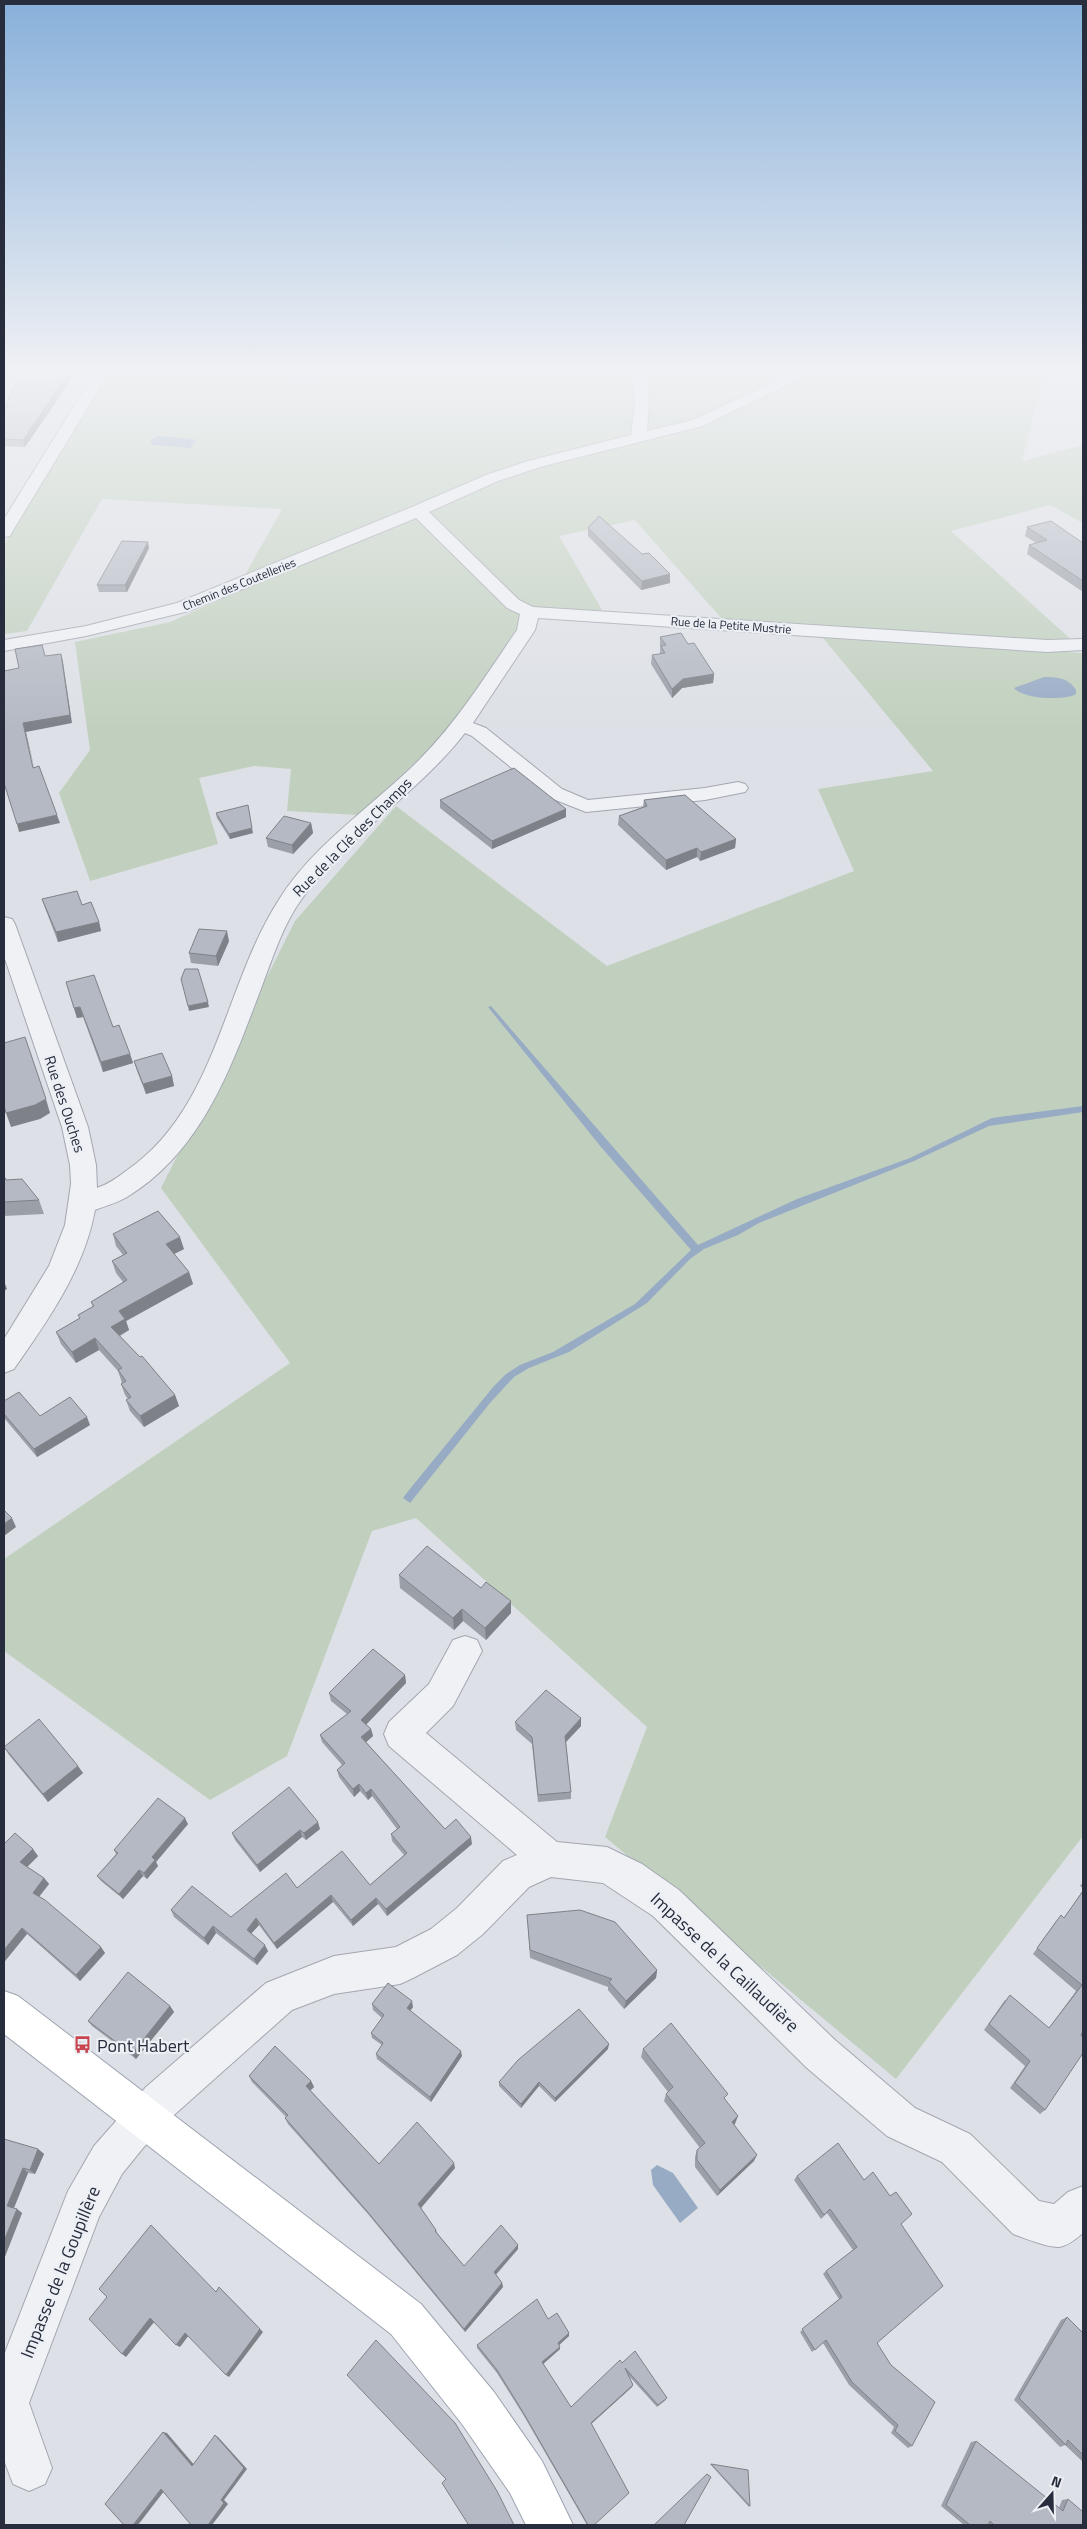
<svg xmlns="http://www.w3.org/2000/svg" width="1087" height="2529" font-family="'Titillium Web',sans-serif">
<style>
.green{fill:#c1d0be}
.water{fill:#98abc5}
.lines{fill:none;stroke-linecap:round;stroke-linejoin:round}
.minor-casing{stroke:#a3a7b0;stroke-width:2}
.major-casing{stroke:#9da4b1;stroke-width:2}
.path{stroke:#bbbec5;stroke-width:2;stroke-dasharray:2.5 2.5;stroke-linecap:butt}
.minor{fill:#eff1f5;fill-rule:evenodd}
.major{fill:#fff;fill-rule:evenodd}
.wall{fill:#9b9fa8}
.shaded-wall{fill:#7e8288}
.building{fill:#b4b9c3;stroke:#7e8288}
.labels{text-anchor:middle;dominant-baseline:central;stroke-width:4.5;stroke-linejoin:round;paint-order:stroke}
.far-street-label{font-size:12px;fill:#272d3c;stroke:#eceff4}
.street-label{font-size:15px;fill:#272d3c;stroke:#eceff4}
.near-street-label{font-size:18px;fill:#272d3c;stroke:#eceff4}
.near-poi-label{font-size:18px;fill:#272d3c;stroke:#eceff4;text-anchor:start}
</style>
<rect width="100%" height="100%" fill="#dde0e6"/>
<path class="green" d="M108 374H178L316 382H323L327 374H1044L1022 461 1083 445V523L1050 505 951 531 1075 643 722 619 635 520 559 536 602 610 529 619 463 718 358 815 287 811 291 769 254 766 199 778 218 844 90 881 59 793 90 750 75 642 170 622 235 593 282 509 102 499 27 631 4 634V545Z
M823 638 1083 653V1836L896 2079 605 1837 647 1727 416 1518 372 1531 287 1756 210 1800 4 1651V1559L290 1363 161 1188 295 921 396 806 607 966 854 871 818 789 933 771Z"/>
<path class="water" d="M157 436 193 439 196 442 190 448 152 445 150 441Z
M1044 677C1057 677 1069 678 1076 690V694C1065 701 1023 699 1014 688Z
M491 1006 698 1245 797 1199 910 1158 992 1118 1083 1106V1112L989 1126 914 1161 759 1223 738 1235 704 1249 690 1259 647 1303 569 1352 529 1368 514 1377 490 1403 410 1503 403 1498 409 1490 494 1386 506 1374 520 1365 553 1352 635 1304 691 1250 601 1147 488 1007Z
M657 2165 673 2173 698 2208 680 2223 653 2185 651 2170Z"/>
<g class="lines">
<defs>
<path id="minor" d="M94 374H108L12 532 10 536 4 537V519Z
M632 374H646L649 403 647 431 693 420 791 374H810L703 426 540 467 498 481 429 512 519 600 533 607 1047 640 1083 639V650L1047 652 538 618 535 630 473 723 486 728 562 789 588 800 705 788 738 782 745 784 748 788 745 792 705 800 586 812 548 797 472 736 465 733C417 795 345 836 301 900 283 925 273 957 262 986 232 1065 203 1151 127 1197 117 1203 105 1206 95 1210 84 1270 48 1320 14 1369L4 1373V1339L49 1266 65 1225 71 1184 70 1165 62 1127 4 956V917L12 919 15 924 88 1127 96 1165 97 1188C108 1184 117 1178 126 1171 218 1108 223 985 280 898 315 843 374 805 419 760 458 721 486 675 517 630L520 614 507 608 416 518 189 611 86 636 4 651V640L86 626 177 603 412 507 486 475 528 461 631 435 635 403Z
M465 1636 477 1640 482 1651 453 1706 426 1733 557 1842 607 1847 642 1864 679 1890 835 2040 915 2108 970 2134 1039 2201 1054 2204 1068 2192 1083 2186V2233C1077 2238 1068 2246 1059 2247 1048 2248 1024 2238 1013 2234L942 2162 887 2136 807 2068 653 1916 603 1883 551 1877 529 1887 483 1934 457 1955 413 1978 400 1984 334 1994 292 2010 174 2115 143 2148 122 2174 99 2217 29 2403 52 2468 45 2484 29 2491 13 2484 4 2460V2355L68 2191 94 2146 146 2087 266 1983 334 1956 396 1947 431 1929 457 1908 503 1861 517 1855 389 1746 384 1734 389 1722 429 1684 453 1640Z"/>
<path id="major" d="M4 1991 18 1996 421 2304 494 2392 542 2461 573 2525H526L510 2493 462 2424 391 2334 4 2034Z"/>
</defs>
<use href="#minor" class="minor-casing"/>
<use href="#major" class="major-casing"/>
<path class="path" d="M4 381H19"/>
<use href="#minor" class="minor"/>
<use href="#major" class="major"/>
</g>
<path class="wall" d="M21 374H75L25 447 4 446V412L6 409 5 405Z
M1027 527 1083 543V592L1027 554 1029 545 1036 543 1025 536Z
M588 528 642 554 670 574V583L641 590 588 536Z
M149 548 127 592H99L97 585Z
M660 637 688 644 714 674 713 683 682 688 672 698 651 664 652 655 660 654Z
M440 800 566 809V817L492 849 440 808Z
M644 800 736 839 735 848 700 861 697 857 666 870 618 825 619 816 643 807Z
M216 813 253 833 230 839 217 818Z
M311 823 313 833 293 854 268 847 266 838Z
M42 899 82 905 99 922 101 931 58 942 45 908Z
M229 941 218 966 191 963 189 953Z
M66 982 130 1054 133 1063 103 1072 83 1017 77 1018Z
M134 1061 172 1076 174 1086 146 1094 137 1071Z
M4 1176 6 1180 39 1200 44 1214 4 1216Z
M113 1234 184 1249 174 1254 189 1272 193 1284 126 1321 129 1330 120 1336 175 1395 179 1406 144 1427 130 1411 126 1400 128 1399 125 1395 121 1384 122 1383 118 1371 99 1350 76 1363 61 1344 56 1332 80 1318 78 1315 93 1307 91 1302 123 1282 116 1273 112 1261 123 1255 116 1246Z
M4 1401 40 1416 90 1425 37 1457 4 1418Z
M399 1575 511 1613 486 1640 463 1621 454 1630 400 1588Z
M405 1675 406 1683 366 1724 371 1729 373 1736 366 1742 445 1829 472 1844 387 1916 378 1904 353 1926 333 1902 277 1949 259 1925 251 1934 268 1951 257 1965 216 1933 208 1945 174 1917 171 1910 231 1917 297 1888 370 1885 404 1855 392 1841 391 1834 397 1829 372 1796 368 1800 360 1791 354 1797 339 1777 337 1770 342 1765 322 1742 320 1735 347 1714 331 1701 329 1693Z
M515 1722 581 1726 566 1742 571 1792V1799L538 1802 532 1744 516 1730Z
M4 1747 83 1773 48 1802 9 1755Z
M188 1824 156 1862 158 1866 147 1879 143 1876 123 1899 101 1881 97 1876 116 1854 114 1850Z
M320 1829 306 1840 302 1837 260 1872 235 1840 232 1833Z
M4 1844 38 1856 27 1867 44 1878 49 1884 39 1897 105 1953 80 1981 27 1934 5 1961 4 1960Z
M1083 1882V1888L1080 1886Z
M1083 1890V2031L1045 2110 1040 2114 1010 2088 1025 2066 984 2030 1005 2000 1049 2028 1076 1991 1033 1954 1056 1921 1064 1918Z
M527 1915 657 1970 656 1978 624 2009 608 1990V1987L530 1958Z
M372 2004 413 2007 410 2011 462 2056 431 2102 377 2059 376 2054 382 2045 372 2038 371 2033 382 2018 373 2010Z
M170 2006 174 2012 136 2059 92 2026 88 2021Z
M608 2049 555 2102 539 2086 521 2108 499 2086V2082Z
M643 2049 725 2100 735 2124H734L754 2161 717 2196 695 2167V2157L697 2150 700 2148 664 2101 666 2094 668 2092 641 2057Z
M249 2076 311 2081 314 2087 310 2090 379 2164 455 2168 421 2208 436 2230 438 2234 464 2266 518 2245V2249L496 2275 502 2283 503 2287 465 2332 368 2214 288 2124 285 2118 286 2117 252 2082Z
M4 2139 38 2149 44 2154 35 2174 28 2173 14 2208 17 2209 22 2213 4 2259Z
M797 2176 864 2180 901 2224 877 2343 912 2446 908 2448 891 2433 894 2427 849 2385 823 2343 812 2352 800 2332 839 2299 823 2274 826 2271 853 2250 827 2213 821 2219 794 2180Z
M1067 2317 1083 2333V2462L1065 2445 1060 2447 1014 2400 1061 2320Z
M548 2319 569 2333V2336L559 2345 560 2349 543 2364 571 2407 622 2363 666 2400 657 2407 629 2376 632 2387 591 2424 594 2525H587L524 2416 497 2373 477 2348V2345Z
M976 2441 1059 2508 1062 2500 1068 2499 1083 2525H964L941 2506 971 2442Z
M710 2464H711L750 2506 749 2507Z"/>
<path class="shaded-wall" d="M68 374H75L25 447 23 440Z
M148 542 149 548 127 592 125 585Z
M670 574V583L641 590 642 581Z
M61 654 63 662 72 723 26 732 36 776 23 723Z
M714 674 713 683 682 688 672 698V689L683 679Z
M566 809V817L492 849V841Z
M57 815 60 823 19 832 17 824Z
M311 823 313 833 293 854 292 845Z
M252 828 253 833 230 839 229 834Z
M736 839 735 848 700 861 701 852Z
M697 848V857L666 870V860Z
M99 922 101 931 58 942 56 932Z
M227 931 229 941 218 966 216 956Z
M208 1002 209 1007 189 1011 188 1006Z
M80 1007 83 1017 77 1018 74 1008Z
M130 1054 133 1063 103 1072 101 1062Z
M172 1076 174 1086 146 1094 143 1084Z
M46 1099 50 1113 40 1119 11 1127 6 1113Z
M180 1237 184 1249 170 1256 166 1244Z
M189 1272 193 1284 126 1321 129 1330 115 1338 111 1327 119 1311Z
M4 1281 7 1289 4 1291Z
M95 1338 99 1350 76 1363 72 1352Z
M175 1395 179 1406 144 1427 140 1416Z
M87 1417 90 1425 37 1457 34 1449Z
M12 1518 16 1527 4 1536V1524Z
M511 1601V1613L486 1640 485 1628Z
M462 1609 463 1621 454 1630 453 1618Z
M405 1675 406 1683 363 1728 361 1720Z
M581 1718V1726L565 1743V1736Z
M371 1729 373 1736 363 1745 361 1737Z
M78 1766 83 1773 48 1802 43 1794Z
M359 1784 360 1791 354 1797 353 1789Z
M371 1789 372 1796 368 1800 366 1793Z
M185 1818 188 1824 156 1862 158 1866 147 1879 144 1873 152 1857Z
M318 1822 320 1829 306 1840 304 1833Z
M300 1830 302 1837 260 1872 257 1865Z
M471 1837 472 1844 387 1916 386 1909Z
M33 1849 38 1856 25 1869 20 1862Z
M139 1870 143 1876 123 1899 119 1894Z
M44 1878 49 1884 37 1899 33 1893Z
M331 1895 333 1902 277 1949 274 1943Z
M376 1898 378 1904 353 1926 351 1920Z
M256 1918 259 1925 249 1936 247 1930Z
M213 1926 216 1933 208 1945 204 1938Z
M22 1928 27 1934 5 1961 4 1960V1950Z
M265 1945 268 1951 257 1965 254 1959Z
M101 1947 105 1953 80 1981 76 1975Z
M657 1970 656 1978 624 2009 626 2001Z
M412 2001 413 2007 408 2014 407 2008Z
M170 2006 174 2012 136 2059 132 2054Z
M609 2044 608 2049 555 2102V2098Z
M461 2051 462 2056 431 2102 430 2097Z
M311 2081 314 2087 309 2092 306 2086Z
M539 2082V2086L521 2108V2104Z
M738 2116 735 2124 729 2129 732 2122Z
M38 2149 44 2154 35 2174 30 2170Z
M757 2155 754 2161 717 2196 720 2190Z
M454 2163 455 2168 420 2209 418 2204Z
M23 2168 28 2173 13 2210 7 2206Z
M17 2209 22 2213 4 2259V2241Z
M518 2245V2249L494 2276V2272Z
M502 2283 503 2287 465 2332 464 2329Z
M219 2287 263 2332 229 2377 226 2375Z
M150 2318 155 2321 126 2357 122 2354Z
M185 2333 189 2335 180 2347 176 2345Z
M569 2333V2336L558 2346V2343Z
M560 2347V2349L542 2365V2362Z
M633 2385 632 2387 590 2425 591 2423Z
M163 2432 167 2433 196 2467 192 2466Z
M215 2435 218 2437 247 2469 224 2500 228 2504 212 2525H208L221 2500Z
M161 2489 165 2490 138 2525H133Z"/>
<path class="building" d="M21 374H68L23 440 4 439V412L9 405H5Z
M599 516 642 554 649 553 670 574 642 581 588 528Z
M1051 521 1083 543V581L1029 545 1047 540 1027 527Z
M122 541 148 542 125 585H97Z
M681 633 688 644 694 643 714 674 683 679 672 689 652 655 665 653 661 646 666 645 660 637Z
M42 645 45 656 61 654 70 715 23 723 33 768 39 766 57 815 17 824 4 783V671L19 668 15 649Z
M514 768 566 809 492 841 440 800Z
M685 795 736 839 701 852 697 848 666 860 619 816 647 806 644 800Z
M248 805 252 828 229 834 216 813Z
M284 816 311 823 292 845 266 838Z
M77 891 82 905 91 902 99 922 56 932 42 899Z
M199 929 227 931 216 956 189 953Z
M185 969H198L208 1002 188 1006 181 979Z
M94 975 113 1027 119 1025 130 1054 101 1062 80 1007 74 1008 66 982Z
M25 1037 46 1099 35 1105 6 1113 4 1106V1043Z
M162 1053 172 1076 143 1084 134 1061Z
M4 1176 6 1180 22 1179 39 1200 4 1202Z
M158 1211 180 1237 166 1244 189 1272 119 1311 125 1319 111 1327 140 1357 142 1356 175 1395 140 1416 126 1400 131 1397 121 1384 126 1381 118 1370 122 1368 95 1338 72 1352 56 1332 80 1318 78 1315 94 1306 91 1302 127 1280 112 1261 127 1253 113 1234Z
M19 1392 40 1416 70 1397 87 1417 34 1449 4 1414V1401Z
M4 1510 12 1518 4 1524Z
M427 1546 481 1588 486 1582 511 1601 485 1628 462 1609 453 1618 399 1575Z
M373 1649 405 1675 361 1720 371 1729 361 1737 445 1829 456 1819 471 1837 386 1909 376 1898 351 1920 331 1895 274 1943 256 1918 247 1930 265 1945 254 1959 213 1926 204 1938 171 1910 192 1886 231 1917 286 1873 297 1888 342 1851 370 1885 407 1853 391 1834 400 1827 371 1789 366 1793 359 1784 353 1789 337 1770 345 1763 320 1735 351 1711 329 1693Z
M546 1690 581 1718 565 1736 571 1792 538 1795 532 1737 515 1722Z
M39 1719 78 1766 43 1794 4 1747Z
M289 1787 318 1822 304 1833 300 1830 257 1865 232 1833Z
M158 1798 185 1818 152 1857 155 1860 144 1873 139 1870 119 1894 97 1876 118 1853 114 1850Z
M15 1833 33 1849 20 1862 44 1878 33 1893 45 1900 101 1947 76 1975 22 1928 4 1950V1844Z
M1083 1891V2031L1081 2035 1083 2038V2053L1045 2110 1015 2083 1030 2061 989 2024 1010 1995 1049 2028 1082 1985 1037 1948 1061 1915 1064 1918Z
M580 1910 615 1922 657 1970 626 2001 609 1982 612 1979 530 1950 527 1915Z
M128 1972 170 2006 132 2054 88 2021Z
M388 1983 412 2001 407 2008 461 2051 430 2097 376 2054 383 2043 371 2033 384 2015 372 2004Z
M579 2009 609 2044 555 2098 539 2082 521 2104 499 2082 518 2060Z
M671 2023 728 2094 724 2098 738 2116 732 2122 757 2155 720 2190 697 2160V2150L705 2143 666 2094 673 2087 643 2049Z
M275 2046 311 2081 306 2086 379 2164 417 2122 454 2163 418 2204 436 2230 435 2231 464 2266 501 2225 518 2245 494 2272 502 2283 464 2329 366 2210 285 2118 288 2115 249 2076Z
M4 2139 38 2149 30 2170 23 2168 7 2206 17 2209 4 2241Z
M838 2143 864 2180 873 2172 890 2196 896 2192 912 2214 901 2224 943 2286 877 2343 891 2365 935 2402 912 2446 895 2431 898 2425 852 2382 826 2340 815 2350 802 2329 842 2297 826 2271 857 2247 830 2209 824 2215 797 2176Z
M151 2225 216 2292 219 2287 260 2329 226 2375 185 2333 176 2345 150 2318 122 2354 89 2319 107 2297 99 2289Z
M537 2299 548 2319 557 2313 569 2333 558 2343 560 2347 542 2362 571 2407 620 2360 622 2363 635 2351 667 2398 658 2405 625 2368 633 2385 591 2423 629 2493 594 2525H588L524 2414 497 2370 477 2345Z
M1067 2317 1083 2333V2455L1068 2440 1066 2445 1019 2398Z
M376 2340 455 2423 497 2491 514 2525H467L468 2524 442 2483 446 2479 347 2375Z
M163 2432 192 2466 215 2435 244 2468 221 2500 224 2503 208 2525H191L161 2489 133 2525H124L105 2504Z
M976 2441 1063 2511 1068 2499 1083 2512V2525H994L990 2521 988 2525H970L946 2505Z
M711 2464 748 2470 750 2506Z
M707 2474 711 2477 684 2525H654Z"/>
<linearGradient id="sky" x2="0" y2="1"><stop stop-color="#88b0da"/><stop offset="0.51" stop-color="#f0f1f4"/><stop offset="1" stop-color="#f0f1f4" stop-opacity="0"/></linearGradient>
<rect width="1087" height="728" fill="url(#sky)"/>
<defs>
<symbol id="bus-bare" viewBox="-9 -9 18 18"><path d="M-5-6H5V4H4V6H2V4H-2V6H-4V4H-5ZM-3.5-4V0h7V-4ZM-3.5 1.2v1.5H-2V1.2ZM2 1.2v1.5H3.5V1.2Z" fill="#c84550" stroke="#eceff4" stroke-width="2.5" paint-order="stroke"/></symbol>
</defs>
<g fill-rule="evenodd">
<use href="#bus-bare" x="70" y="2032" width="25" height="25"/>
</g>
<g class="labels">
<g class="far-street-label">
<text transform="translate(239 584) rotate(-22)">Chemin des Coutelleries</text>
<text transform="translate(731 625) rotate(4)">Rue de la Petite Mustrie</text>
</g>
<g class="street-label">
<text transform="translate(352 837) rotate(-45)">Rue de la Clé des Champs</text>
<text transform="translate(65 1104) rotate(72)">Rue des Ouches</text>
</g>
<g class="near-street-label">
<text transform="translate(725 1962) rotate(43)">Impasse de la Caillaudière</text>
<text transform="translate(60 2272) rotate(-68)">Impasse de la Goupillère</text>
</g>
<g class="near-poi-label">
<text x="97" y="2045">Pont Habert</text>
</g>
</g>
<rect width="1087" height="2529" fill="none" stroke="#272d3c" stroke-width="10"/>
<g transform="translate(1052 2494) rotate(20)" stroke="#eceff4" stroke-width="4" paint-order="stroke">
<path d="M0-4L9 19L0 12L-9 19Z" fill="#272d3c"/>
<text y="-8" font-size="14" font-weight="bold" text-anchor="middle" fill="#272d3c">N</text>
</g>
</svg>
